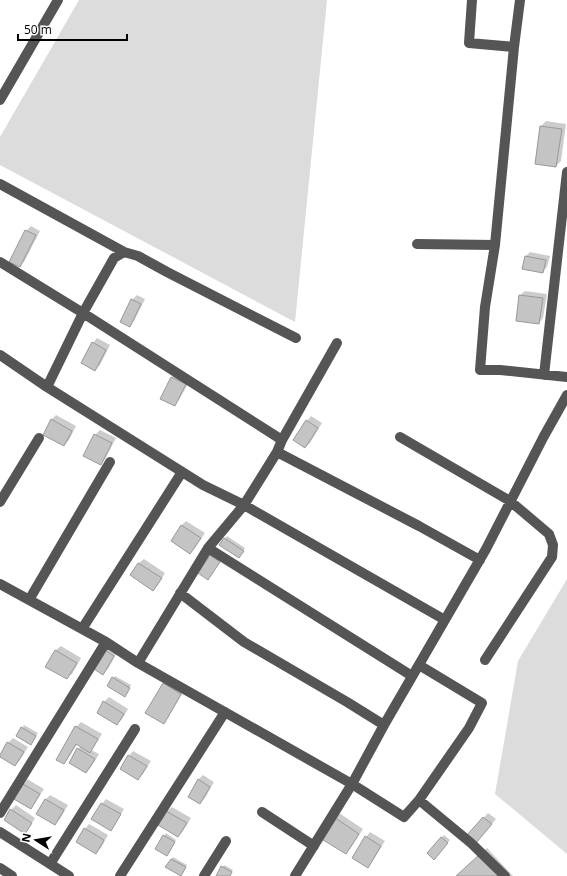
<svg xmlns="http://www.w3.org/2000/svg" width="567" height="876" font-family="'Open Sans',sans-serif">
<style>
.green{fill:#dcdcdc}
.shadow{fill:#0003}
.building{fill:#c4c4c4;stroke:#999}
.lines{fill:none;stroke-linecap:round;stroke-linejoin:round}
.minor{stroke:#555;stroke-width:10}
</style>
<rect width="100%" height="100%" fill="#fff"/>
<path class="green" d="M79 0H327L295 322 0 165V137Z
M567 579V854L495 794 518 661Z"/>
<path class="shadow" d="M546 121 566 124 561 161 556 166 541 126Z
M31 226 40 231 24 262 19 266 26 231Z
M530 252 550 256 547 267 543 272 526 256Z
M525 291 547 294 543 318 539 323 520 295Z
M137 295 145 299 134 321 129 326 132 300Z
M97 338 110 345 100 365 95 370 93 343Z
M176 373 190 380 179 400 174 405 161 398 172 377Z
M56 415 76 426 69 440 64 445 51 420Z
M311 416 322 423 310 443 305 447 307 421Z
M100 430 116 438 105 459 101 464 95 435Z
M186 521 205 533 195 548 190 552 172 540 182 525Z
M227 536 245 548 241 555 220 545Z
M144 559 165 573 158 585 153 590 131 575 139 563Z
M107 644 118 651 108 669 103 673Z
M61 646 81 658 72 674 67 678 47 666 56 650Z
M115 676 131 685 127 693 113 678Z
M168 679 185 689 168 718 163 722 164 684Z
M109 697 128 709 122 719 117 724 104 702Z
M81 722 102 734 94 747 91 750 99 754 91 767 86 772 78 749 81 746 77 744 68 759 64 763 76 727Z
M24 725 38 733 33 742 17 736Z
M13 738 28 747 20 760 15 765 1 756 8 743Z
M133 751 151 761 143 774 138 779 129 756Z
M203 775 214 782 205 798 200 803 198 780Z
M27 779 44 789 35 803 31 808 14 798Z
M50 795 68 805 60 819 55 824 45 800Z
M106 799 124 809 115 825 111 830 102 804Z
M16 805 35 818 29 828 25 832 11 810Z
M172 807 191 818 183 831 178 836 167 811Z
M339 813 363 829 350 849 346 853 334 818Z
M488 813 496 819 481 837 469 835Z
M89 824 108 835 101 848 96 852 85 829Z
M370 832 385 841 372 862 368 867 366 837Z
M166 833 176 840 169 853 156 849Z
M444 835 450 840 436 857 428 853Z
M487 848 513 876H457Z
M173 857 187 865 183 873 167 867Z
M224 865 233 870 230 876H217Z"/>
<path class="building" d="M540 126 562 129 556 167 535 164Z
M25 230 36 235 20 267 9 262Z
M525 256 546 260 543 273 522 269Z
M519 295 543 298 539 324 516 321Z
M131 299 141 304 130 327 120 322Z
M92 342 106 350 95 371 81 363Z
M171 377 186 384 175 406 160 399Z
M51 419 72 431 64 446 43 435Z
M306 420 318 428 305 448 293 440Z
M94 434 112 443 101 465 83 456Z
M181 525 201 538 190 554 171 541Z
M224 538 244 551 239 558 219 545Z
M210 555 220 562 208 580 198 573Z
M138 563 162 578 153 591 130 575Z
M102 648 114 656 103 675 91 667Z
M55 650 77 663 67 679 45 667Z
M112 677 130 688 125 697 107 686Z
M163 683 181 694 164 724 145 713Z
M103 701 124 714 117 725 97 713Z
M75 726 98 739 90 753 76 744 64 764 56 760Z
M21 727 36 736 31 745 16 736Z
M7 742 24 752 15 766 0 757V755Z
M77 748 95 759 86 773 69 763Z
M128 755 147 766 138 780 120 769Z
M198 779 210 787 200 804 188 797Z
M21 783 40 794 31 809 12 798Z
M45 799 64 810 55 825 36 814Z
M101 803 121 814 111 831 91 819Z
M10 809 32 823 25 834 4 820Z
M166 811 187 823 178 837 158 825Z
M334 817 359 834 346 854 320 838Z
M483 817 492 824 476 843 467 835Z
M84 828 104 840 96 854 76 842Z
M163 835 175 842 167 856 155 849Z
M365 836 381 846 368 868 352 858Z
M441 837 448 843 434 860 427 853Z
M480 854 500 876H456Z
M171 859 186 867 181 876 165 867Z
M221 866 232 872 230 876H216Z"/>
<g class="lines">
<path class="minor" d="M472 0 469 43 514 47
M520 0 514 47 495 245 485 307 480 370H500L567 377
M0 100 58 0
M0 184 124 252
M417 244 495 245
M0 262 83 313 282 440 277 452
M0 355 47 387 203 485 244 505 445 620
M544 375 567 172
M47 387 83 313 114 258 124 252 138 256 167 272 296 338
M400 437 510 501 549 534 553 545 552 557 485 660
M282 440 337 343
M0 502 39 438
M208 548 412 676
M0 584 106 642 0 813
M180 593 244 642 347 702 384 725
M29 600 110 462
M82 629 182 472
M106 642 138 663 352 784 295 876
M138 663 208 548 244 505 277 452 419 526 480 560
M419 665 482 703 469 728 419 800 404 817 352 784 384 725 486 549 544 436 567 395
M419 800 471 843 505 876
M262 812 314 846
M0 832 69 876
M50 864 135 729
M0 868 12 876
M120 876 225 712
M204 876 226 841"/>
</g>
<g transform="translate(36 840) rotate(282)" stroke="#ffffff" stroke-width="3" paint-order="stroke">
<path d="M0-3L7 15L0 10L-7 15Z" fill="#000000"/>
<text y="-6" font-size="11" font-weight="bold" text-anchor="middle" fill="#000000">N</text>
</g>
<path d="M18 34v6h109v-6" fill="none" stroke="#000000" stroke-width="2"/>
<text x="24" y="34" font-size="12" fill="#000000" stroke="#ffffff" stroke-width="3" paint-order="stroke">50 m</text>
</svg>
